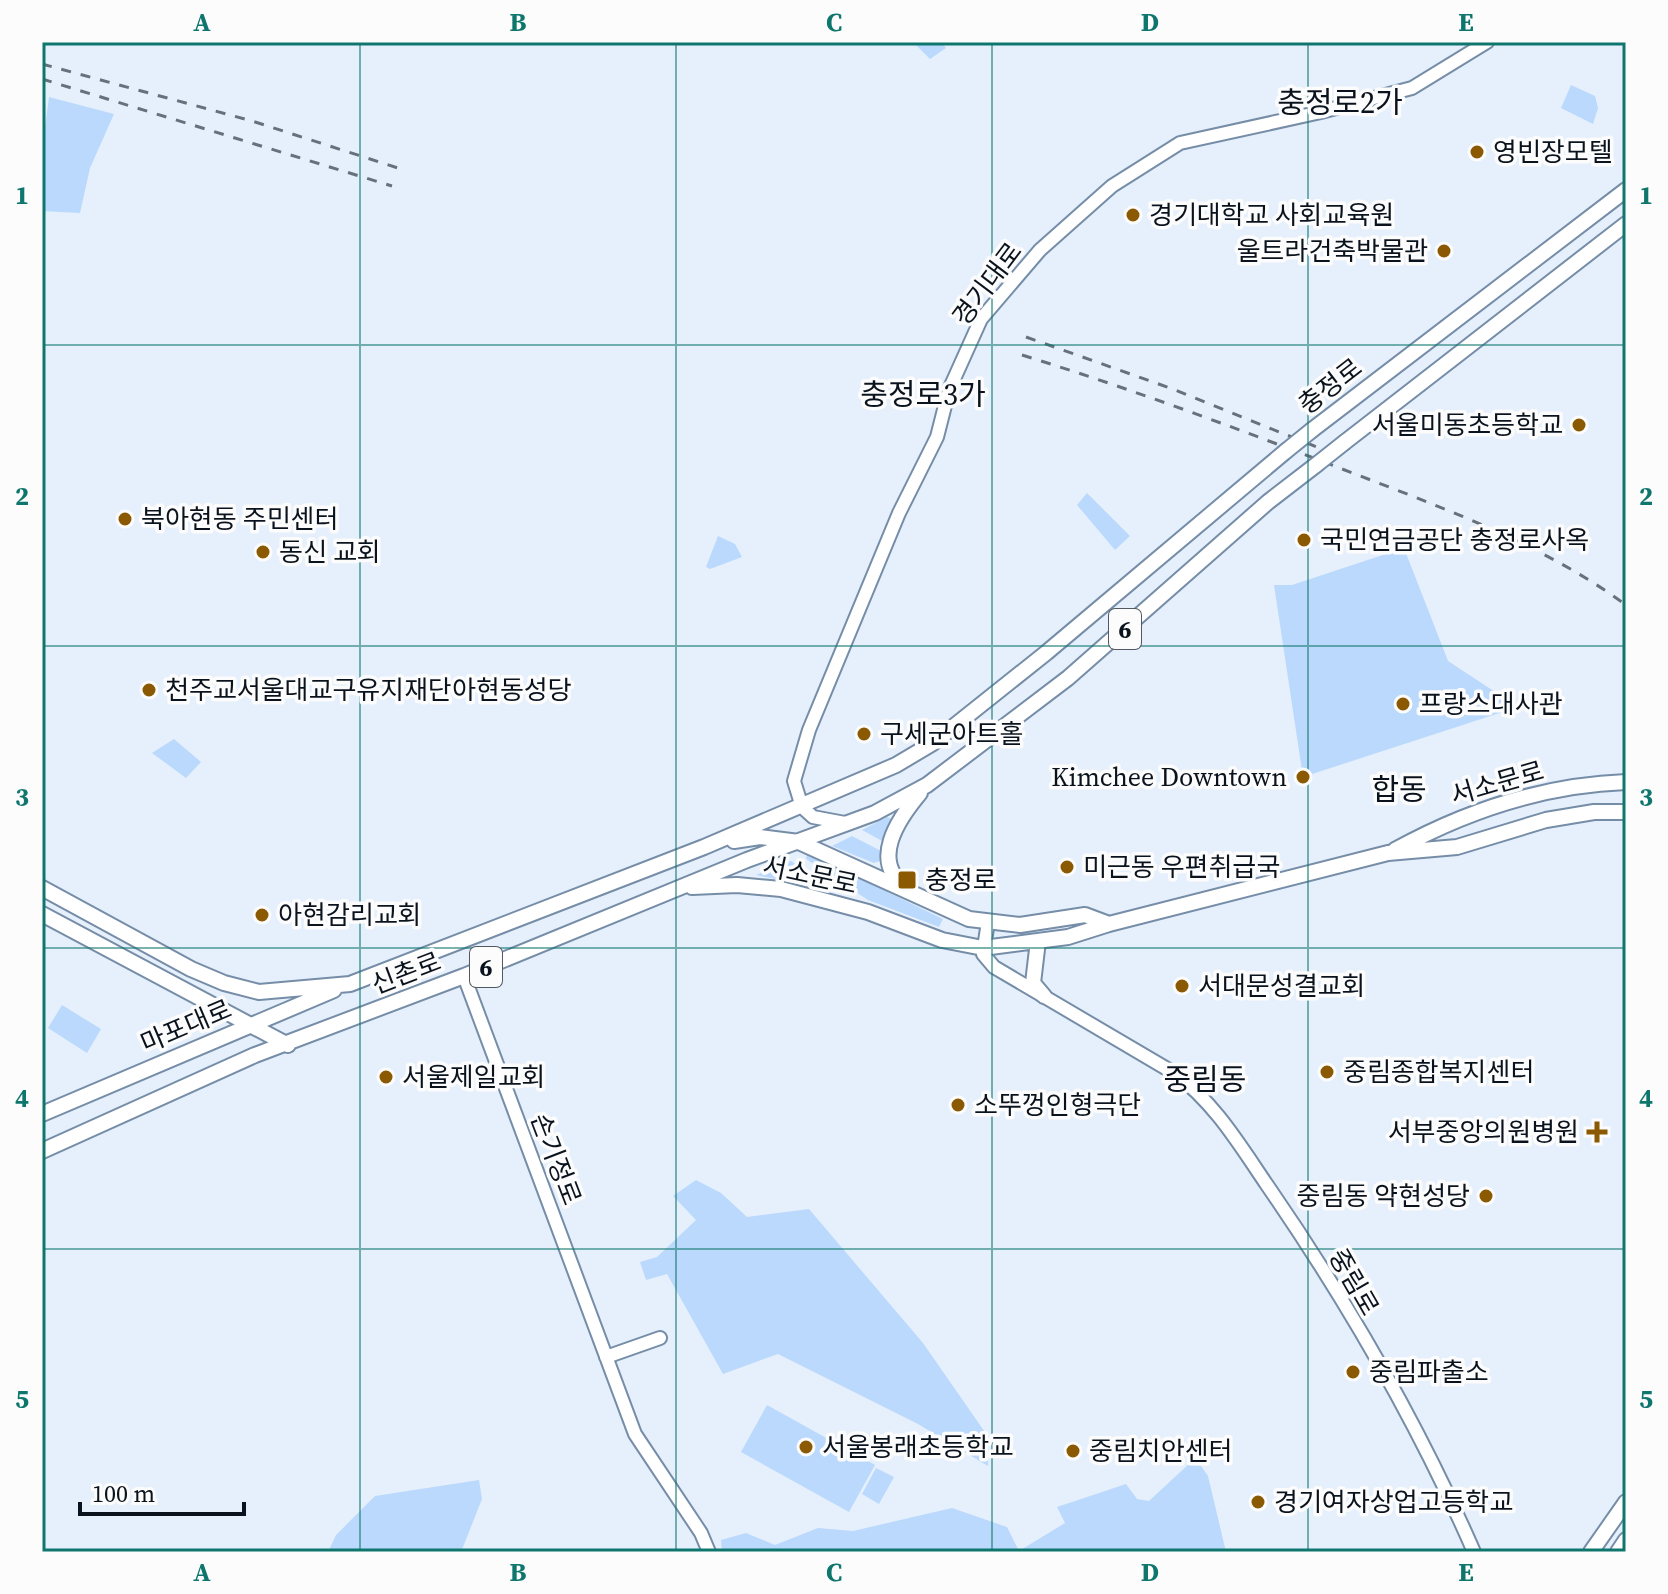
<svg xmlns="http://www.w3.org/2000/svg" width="1668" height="1594" font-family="'Source Serif 4','Noto Sans KR',serif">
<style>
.green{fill:#bad9fc}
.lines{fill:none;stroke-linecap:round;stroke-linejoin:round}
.secondary-casing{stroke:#768da8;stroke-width:16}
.primary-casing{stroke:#768da8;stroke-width:18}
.secondary{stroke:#fff;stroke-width:12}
.primary{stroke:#fff;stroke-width:14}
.rail{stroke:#67707b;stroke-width:3;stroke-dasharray:10 10;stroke-linecap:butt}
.primary-bridge-casing{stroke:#768da8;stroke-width:18;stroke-linecap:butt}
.primary-bridge{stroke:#fff;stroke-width:14}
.grid{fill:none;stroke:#0f766e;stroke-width:2;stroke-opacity:0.55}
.poi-dot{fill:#8a5901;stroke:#fcfcfc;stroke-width:3}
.labels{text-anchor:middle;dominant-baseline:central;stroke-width:7;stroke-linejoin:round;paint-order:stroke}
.shield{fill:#fcfcfc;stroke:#535960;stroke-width:2}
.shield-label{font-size:24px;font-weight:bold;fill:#0a131d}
.poi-label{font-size:26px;fill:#0a131d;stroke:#fcfcfc;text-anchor:start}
.street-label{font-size:26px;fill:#0a131d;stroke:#fcfcfc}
.quarter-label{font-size:30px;fill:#0a131d;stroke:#fcfcfc}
.neatline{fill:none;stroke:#0f766e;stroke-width:3}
.grid-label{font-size:26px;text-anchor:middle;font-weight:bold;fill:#0f766e}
</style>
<rect width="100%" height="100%" fill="#e6f0fc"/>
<path class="green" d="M913 42H941L946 48 930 59Z
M1571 85 1595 96 1598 108 1593 124 1561 108Z
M49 97 114 114 90 168 80 213 42 211V150Z
M1087 493 1130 536 1115 550 1077 505Z
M718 536 735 544 742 557 710 569 706 567Z
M1404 548 1448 661 1518 707 1303 777 1274 585H1292Z
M174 739 201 762 186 778 152 753Z
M887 817 892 819 884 842 862 830Z
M852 836 883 852 882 860 874 863 832 846Z
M807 853 943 919 939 927 868 900 806 859Z
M791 861 832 888V891L756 875Z
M62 1005 101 1029 87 1053 48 1028Z
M696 1180 721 1193 747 1217 809 1209 923 1343 989 1438 988 1466 918 1424 778 1354 723 1374 667 1274 646 1280 640 1262 657 1257 696 1220 673 1196Z
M767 1405 875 1465 849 1512 741 1452Z
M1190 1463 1201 1466 1208 1476 1226 1552H722L721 1540 746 1533 775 1545 818 1528 853 1531 952 1508 1007 1527 1019 1551 1065 1523 1057 1507 1126 1484 1137 1499 1149 1501Z
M876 1468 894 1477 879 1504 862 1494Z
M479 1480 482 1499 461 1552H328L336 1535 375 1496Z"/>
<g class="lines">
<defs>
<path id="secondary" d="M845 823 813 817 802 807 794 781 809 730 899 513 937 437 949 390 981 319 1040 250 1112 186 1180 143 1321 112 1412 88 1487 42
M988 922 983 954 994 967 1174 1073C1214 1102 1239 1144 1267 1185 1345 1298 1419 1426 1474 1552
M464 976 635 1434 701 1533 709 1552
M606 1357 660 1338"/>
<path id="primary" d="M1312 430 1626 190
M1345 442 1626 224
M734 841 760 837 799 842 969 919 1020 925 1085 915 1109 924
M1395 850C1466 811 1544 785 1626 782
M692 887 737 885 781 889 868 912 942 940 983 948 1068 937 1109 924 1388 853 1457 847 1546 820 1594 812H1626
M42 888 191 969 224 983 259 992 350 984 704 847 896 765 933 743 1046 653 1286 451
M907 888C868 862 899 818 920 793
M42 914 288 1045
M1038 941 1033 983 1044 996
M42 1114 334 990
M42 1151 255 1055 464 976 747 860 875 813 927 785 1068 678 1268 502 1316 465
M1591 1552 1626 1502
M1618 1552 1626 1540"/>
</defs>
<use href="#secondary" class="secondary-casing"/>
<use href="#primary" class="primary-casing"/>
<use href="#secondary" class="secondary"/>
<use href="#primary" class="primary"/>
<path class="rail" d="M42 64 252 121 398 168
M42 79 392 186
M1026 337 1170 388 1329 452
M1022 355C1129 388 1233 427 1337 467 1435 505 1540 542 1626 605"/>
<defs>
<path id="primary-bridge" d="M1286 451 1312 430
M1316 465 1345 442"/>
</defs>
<use href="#primary-bridge" class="primary-bridge-casing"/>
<use href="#primary-bridge" class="primary-bridge"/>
</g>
<path class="grid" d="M360 42V1552M676 42V1552M992 42V1552M1308 42V1552M42 345H1626M42 646H1626M42 948H1626M42 1249H1626"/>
<g class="poi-dot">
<circle cx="1477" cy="152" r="8"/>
<circle cx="1133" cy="215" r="8"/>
<circle cx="1444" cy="251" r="8"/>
<circle cx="1579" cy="425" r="8"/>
<circle cx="125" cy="519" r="8"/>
<circle cx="1304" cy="540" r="8"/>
<circle cx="263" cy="552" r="8"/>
<circle cx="149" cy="690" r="8"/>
<circle cx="1403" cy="704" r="8"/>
<circle cx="864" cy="734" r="8"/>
<circle cx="1303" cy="777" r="8"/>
<circle cx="1067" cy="867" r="8"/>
<rect x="897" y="870" width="20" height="20" rx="4"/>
<circle cx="262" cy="915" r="8"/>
<circle cx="1182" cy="986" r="8"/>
<circle cx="1327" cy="1072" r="8"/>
<circle cx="386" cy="1077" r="8"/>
<circle cx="958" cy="1105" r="8"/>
<path d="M1593 1120h8v8h8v8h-8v8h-8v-8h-8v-8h8z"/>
<circle cx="1486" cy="1196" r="8"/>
<circle cx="1353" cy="1372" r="8"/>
<circle cx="806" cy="1447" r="8"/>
<circle cx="1073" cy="1451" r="8"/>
<circle cx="1258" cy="1502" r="8"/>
</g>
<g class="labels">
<g class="shield">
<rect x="1109" y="609" width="32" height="40" rx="6"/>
<rect x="470" y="947" width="32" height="40" rx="6"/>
</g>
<g class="shield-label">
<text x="1125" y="629">6</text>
<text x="486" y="967">6</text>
</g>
<g class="poi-label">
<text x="1493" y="152">영빈장모텔</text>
<text x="1149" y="215">경기대학교 사회교육원</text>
<text x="1428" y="251" text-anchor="end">울트라건축박물관</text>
<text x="1563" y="425" text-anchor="end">서울미동초등학교</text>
<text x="141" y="519">북아현동 주민센터</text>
<text x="1320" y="540">국민연금공단 충정로사옥</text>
<text x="279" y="552">동신 교회</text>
<text x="165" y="690">천주교서울대교구유지재단아현동성당</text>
<text x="1419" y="704">프랑스대사관</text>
<text x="880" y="734">구세군아트홀</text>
<text x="1287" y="777" text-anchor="end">Kimchee Downtown</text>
<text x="1083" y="867">미근동 우편취급국</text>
<text x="925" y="880">충정로</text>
<text x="278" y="915">아현감리교회</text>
<text x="1198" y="986">서대문성결교회</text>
<text x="1343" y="1072">중림종합복지센터</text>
<text x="402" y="1077">서울제일교회</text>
<text x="974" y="1105">소뚜껑인형극단</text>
<text x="1579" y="1132" text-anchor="end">서부중앙의원병원</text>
<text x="1470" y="1196" text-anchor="end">중림동 약현성당</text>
<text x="1369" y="1372">중림파출소</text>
<text x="822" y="1447">서울봉래초등학교</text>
<text x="1089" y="1451">중림치안센터</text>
<text x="1274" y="1502">경기여자상업고등학교</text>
</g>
<g class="street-label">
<text transform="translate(987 284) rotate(-53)">경기대로</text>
<text transform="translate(1330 386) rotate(-38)">충정로</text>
<text transform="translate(1497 783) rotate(-16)">서소문로</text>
<text transform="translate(810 875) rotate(12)">서소문로</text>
<text transform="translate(406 973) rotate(-21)">신촌로</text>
<text transform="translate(186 1026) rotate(-23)">마포대로</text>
<text transform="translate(556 1159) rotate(69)">손기정로</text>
<text transform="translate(1354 1282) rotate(60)">중림로</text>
</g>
<g class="quarter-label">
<text x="1340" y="102">충정로2가</text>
<text x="923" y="394">충정로3가</text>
<text x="1399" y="789">합동</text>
<text x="1205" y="1079">중림동</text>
</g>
</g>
<rect width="1668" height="1594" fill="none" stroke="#fcfcfc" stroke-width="88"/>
<path d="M80 1502v12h164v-12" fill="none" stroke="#0a131d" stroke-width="4"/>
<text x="92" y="1502" font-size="24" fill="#0a131d" stroke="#fcfcfc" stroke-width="6" paint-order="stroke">100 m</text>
<rect x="44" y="44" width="1580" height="1506" class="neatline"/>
<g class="grid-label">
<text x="202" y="31">A</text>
<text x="518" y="31">B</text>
<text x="834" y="31">C</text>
<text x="1150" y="31">D</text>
<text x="1466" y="31">E</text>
<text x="22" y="204">1</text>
<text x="1646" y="204">1</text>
<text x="22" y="505">2</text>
<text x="1646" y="505">2</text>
<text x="22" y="806">3</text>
<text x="1646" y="806">3</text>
<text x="22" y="1107">4</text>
<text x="1646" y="1107">4</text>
<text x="22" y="1408">5</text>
<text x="1646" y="1408">5</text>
<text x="202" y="1581">A</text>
<text x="518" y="1581">B</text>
<text x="834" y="1581">C</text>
<text x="1150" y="1581">D</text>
<text x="1466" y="1581">E</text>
</g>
</svg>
